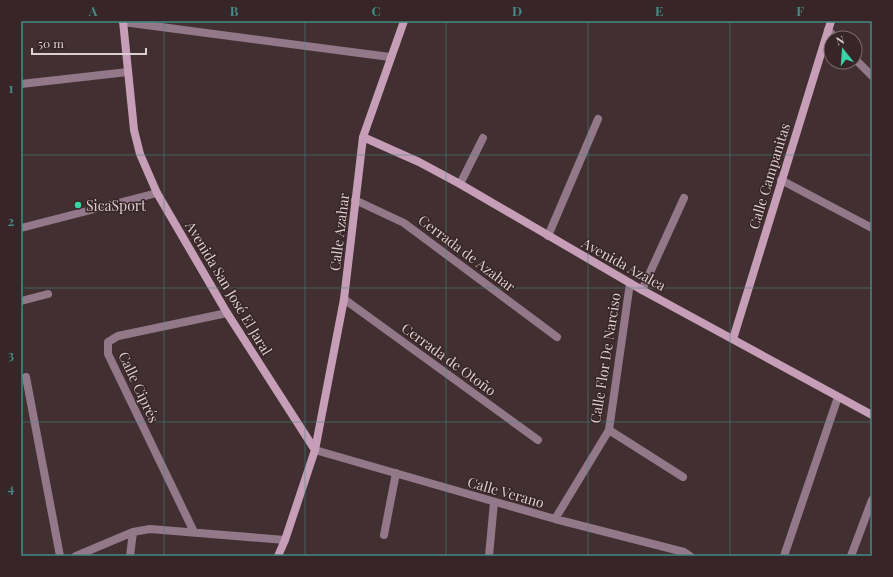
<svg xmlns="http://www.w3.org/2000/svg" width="893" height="577" font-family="'Playfair Display',serif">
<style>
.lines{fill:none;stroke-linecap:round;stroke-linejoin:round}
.street{stroke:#927889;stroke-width:8}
.secondary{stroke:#c79eb8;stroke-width:8}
.grid{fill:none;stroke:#428c86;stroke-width:1;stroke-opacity:0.55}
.poi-dot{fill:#38d4a6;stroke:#382527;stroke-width:1.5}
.labels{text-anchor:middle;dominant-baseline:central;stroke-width:3;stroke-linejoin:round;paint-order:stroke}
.street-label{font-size:14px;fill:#dccfd0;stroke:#382527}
.poi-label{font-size:14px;fill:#dccfd0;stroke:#382527;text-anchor:start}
.neatline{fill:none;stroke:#428c86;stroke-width:1.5}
.grid-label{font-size:13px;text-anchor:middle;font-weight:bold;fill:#428c86}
</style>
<rect width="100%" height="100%" fill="#422f31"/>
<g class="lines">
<path class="street" d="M123 22 390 57
M828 30 836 38
M855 59 872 76
M21 84 128 72
M781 180 872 228
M460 184 483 138
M355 200 404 223 557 337
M21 228 157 193
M548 236 598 119
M642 290 684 198
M344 299 538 440
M21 301 48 294
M26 377 60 556
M609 430 683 477
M315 450 555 519 684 552 690 556
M555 519 609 430 630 283
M194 532 108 354V342L118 336 227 313
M384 535 396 473
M76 556 133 532 150 529 285 540
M130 556 133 532
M489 556 494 502
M784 556 838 397
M851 556 872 500"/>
<path class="secondary" d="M123 21 134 130 140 154 157 193 227 313 315 450
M363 137 419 162 460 184 642 290 872 415
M733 339 831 21
M278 556 285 540 315 450 344 299 363 137 404 21"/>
</g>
<path class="grid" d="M164 21V556M305 21V556M446 21V556M588 21V556M730 21V556M21 155H872M21 288H872M21 422H872"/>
<circle class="poi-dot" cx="78" cy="205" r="4"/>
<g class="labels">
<g class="street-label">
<text transform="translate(769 176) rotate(-73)">Calle Campanitas</text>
<text transform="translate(339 232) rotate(-83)">Calle Azahar</text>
<text transform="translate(467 253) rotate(37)">Cerrada de Azahar</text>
<text transform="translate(624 264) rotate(29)">Avenida Azalea</text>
<text transform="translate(229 288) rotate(59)">Avenida San José El Jaral</text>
<text transform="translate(605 358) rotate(-81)">Calle Flor De Narciso</text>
<text transform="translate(449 359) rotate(36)">Cerrada de Otoño</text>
<text transform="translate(139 387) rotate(65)">Calle Ciprés</text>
<text transform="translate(506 492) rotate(16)">Calle Verano</text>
</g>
<g class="poi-label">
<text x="86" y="205">SicaSport</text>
</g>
</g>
<rect width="893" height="577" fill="none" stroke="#382527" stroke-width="44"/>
<g transform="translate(843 50) rotate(343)"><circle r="19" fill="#382527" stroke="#7a696b"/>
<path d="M0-3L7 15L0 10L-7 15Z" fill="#38d4a6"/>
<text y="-6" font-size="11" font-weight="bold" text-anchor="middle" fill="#dccfd0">N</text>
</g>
<path d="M32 48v6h114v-6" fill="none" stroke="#dccfd0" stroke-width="2"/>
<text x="38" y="48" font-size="12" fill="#dccfd0" stroke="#382527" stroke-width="3" paint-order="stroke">50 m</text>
<rect x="22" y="22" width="849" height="533" class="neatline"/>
<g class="grid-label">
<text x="93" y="16">A</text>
<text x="234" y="16">B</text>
<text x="376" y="16">C</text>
<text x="517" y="16">D</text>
<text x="659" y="16">E</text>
<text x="800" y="16">F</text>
<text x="11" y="93">1</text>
<text x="11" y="226">2</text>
<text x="11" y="360">3</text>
<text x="11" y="493">4</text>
</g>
</svg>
